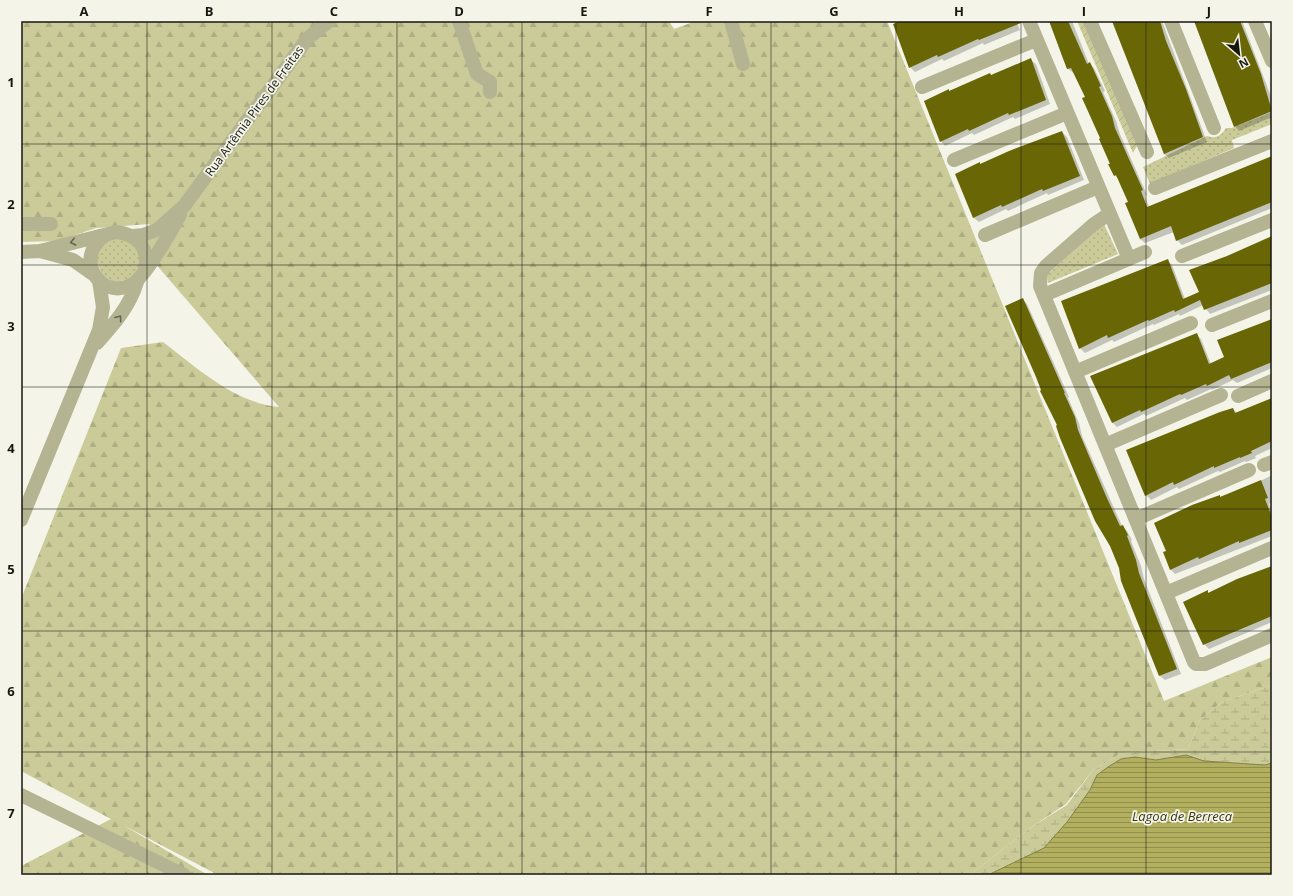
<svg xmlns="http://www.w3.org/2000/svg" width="1293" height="896" font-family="'Open Sans',sans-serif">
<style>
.grass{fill:url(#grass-dots)}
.forest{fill:url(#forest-firs)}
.wetland{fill:url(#wetland-marsh)}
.garden{fill:url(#garden-furrows)}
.water{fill:url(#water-rules);stroke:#848247}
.shadow{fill:#0003}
.building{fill:#696606}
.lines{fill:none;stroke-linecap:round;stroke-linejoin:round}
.minor{stroke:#b4b492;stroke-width:14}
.oneway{stroke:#666652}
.grid{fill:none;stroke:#171712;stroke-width:1;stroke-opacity:0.55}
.labels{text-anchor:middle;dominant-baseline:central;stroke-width:3.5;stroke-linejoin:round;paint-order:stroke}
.street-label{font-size:12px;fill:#171712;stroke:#f4f5e8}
.water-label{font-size:13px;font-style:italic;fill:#363512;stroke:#f4f5e8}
.neatline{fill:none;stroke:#171712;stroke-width:1.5}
.grid-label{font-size:13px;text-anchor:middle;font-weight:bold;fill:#171712}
</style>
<defs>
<pattern id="grass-dots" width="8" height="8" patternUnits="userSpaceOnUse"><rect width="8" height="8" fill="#cbcb99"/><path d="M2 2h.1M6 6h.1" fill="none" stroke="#aeae83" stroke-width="1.8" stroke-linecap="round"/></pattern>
<pattern id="forest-firs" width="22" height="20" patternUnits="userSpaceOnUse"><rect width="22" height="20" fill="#cbcb99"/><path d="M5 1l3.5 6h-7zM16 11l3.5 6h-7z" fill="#aeae83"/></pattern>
<pattern id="wetland-marsh" width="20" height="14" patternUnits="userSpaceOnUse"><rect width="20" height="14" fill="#cbcb99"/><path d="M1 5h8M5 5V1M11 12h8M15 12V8" fill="none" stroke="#aeae83"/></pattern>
<pattern id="garden-furrows" width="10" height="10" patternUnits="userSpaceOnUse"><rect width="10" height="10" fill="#cbcb99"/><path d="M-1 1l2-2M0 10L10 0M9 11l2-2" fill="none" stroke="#aeae83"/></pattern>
<pattern id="water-rules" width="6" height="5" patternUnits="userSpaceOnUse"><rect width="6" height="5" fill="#b2b05e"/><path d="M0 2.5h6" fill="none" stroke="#908e4c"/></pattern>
</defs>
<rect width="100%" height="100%" fill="#f4f5e8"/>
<path class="grass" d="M1272 112V124L1232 140 1234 148 1150 184 1143 167 1207 136C1216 139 1221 136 1226 128H1232Z
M1104 224 1118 254 1048 283V274Z
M127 236 144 258 133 279 113 282 102 275 95 256 104 240Z"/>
<path class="forest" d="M21 21H669L674 29 696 21H887L1164 701 1272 657V685L1222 702 1200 720 1188 749 1122 753 1093 770 1066 804 1030 828 970 875H218L123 825 208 875H21V866L111 819 21 771V599L121 348 163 342C197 368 235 403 279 407L135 240 150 224 96 228 57 241 21 242Z"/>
<path class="wetland" d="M1272 685V875H970L1030 828 1067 805 1093 770 1122 753 1188 749 1200 720 1222 702Z"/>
<path class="garden" d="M1077 21H1083L1137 146 1133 153Z"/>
<path class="water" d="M1186 755 1204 761 1265 765 1272 763V875H988L1044 848 1067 822 1090 790 1097 775 1108 767 1121 759 1135 757 1156 760Z"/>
<path class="shadow" d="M904 21H1016L1020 30 984 45 983 43 944 61 942 59 915 72 910 67Z
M1050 21H1072L1089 64 1094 68 1105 91 1103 92 1116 121 1120 134 1147 195 1145 196 1149 207 1272 157V208L1182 245 1177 240 1174 232 1145 243 1140 239 1129 202 1119 179 1114 175 1086 98 1074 73 1068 69 1063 59Z
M1112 21H1162L1207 142 1169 158 1164 154Z
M1195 21H1242L1272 99V117L1239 131 1235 126Z
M1031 60 1036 64 1050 104 1015 119 1013 117 974 135 972 133 945 146 941 141 950 92Z
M1062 132 1067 137 1084 180 1048 195 1047 193 1008 211 1006 209 979 222 974 218 957 174Z
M1272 237V290L1210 314 1203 305 1180 316 1179 314 1154 325 1153 324 1114 342 1112 340 1085 353 1080 348 1167 260 1172 265 1185 299 1200 292 1228 256Z
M1023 300 1027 304 1069 397 1068 398 1079 423 1082 436 1122 526 1127 531 1132 540 1131 541 1141 566 1144 579 1181 674 1165 680 1160 676 1122 580 1120 568 1042 391Z
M1272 320V368L1237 383 1233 380 1212 390 1211 389 1187 400 1185 398 1146 416 1144 414 1117 427 1112 422 1196 334 1201 339 1211 364 1226 358Z
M1272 400V448L1255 456 1256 458 1246 462 1245 461 1220 472 1218 471 1179 489 1177 487 1151 500 1146 495 1233 409 1237 413Z
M1272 475V502L1269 504 1272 512V536L1175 574 1171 570 1167 551 1193 506 1249 487Z
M1272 567V622L1209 649 1204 644 1207 592 1209 593Z"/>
<path class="building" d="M900 21H1021V23L979 40 978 39 938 57 937 55 909 68 893 24Z
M1049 21H1068L1087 64 1090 62 1101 86 1099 87 1112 116 1115 128 1143 190 1141 191 1147 207 1272 156V202L1176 241 1171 226 1140 239 1125 203 1128 202 1116 175 1114 176 1108 164H1110L1099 139 1100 138 1082 98 1085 97 1071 68 1067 69Z
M1112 21H1160L1166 41 1186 89 1203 137 1164 154Z
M1194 21H1240L1261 74 1272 111 1234 127Z
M1031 58 1046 100 1009 115 1008 113 969 131 968 129 940 142 924 101 949 89V91L990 73 991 75Z
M1062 131 1080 176 1043 191 1042 189 1002 207 1001 205 973 218 955 174 980 162V164L1009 151Z
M1272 236V283L1204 310 1200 300 1175 312 1174 310 1149 321 1148 320 1108 338 1107 335 1079 349 1061 301 1168 259 1183 299 1199 292 1189 270 1227 256Z
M1023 298 1065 393H1064L1075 417 1078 430 1106 496 1120 526 1123 525 1128 535 1127 536 1136 560 1139 573 1177 669 1159 676 1121 581 1119 568 1110 546 1095 521 1060 438 1056 426 1057 425 1040 391 1041 390 1036 377 1005 306Z
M1272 319V362L1231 379 1229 375 1207 386 1206 384 1181 395 1180 394 1141 412 1140 410 1112 423 1090 376 1197 333 1209 364 1224 357 1217 340Z
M1272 398V441L1251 451 1252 453 1240 458V457L1214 468V466L1174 485 1173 482 1145 496 1126 450 1220 412 1233 408 1235 413Z
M1261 480 1268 498 1265 499 1272 517V530L1239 543V541L1199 559 1198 557 1170 570 1163 552 1166 551 1154 523 1192 505 1220 495V497Z
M1272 566V616L1203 645 1183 602 1208 590V593L1237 579Z"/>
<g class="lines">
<path class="minor" d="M459 21 477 74 490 82V92
M731 21 743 64
M1029 21 1129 259
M1090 21 1147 152
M1171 21 1214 128
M1255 21 1272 61
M922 87 1036 40
M954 160 1067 113
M1155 188 1272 141
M1109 214 1094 224 1046 266 1041 273 1040 286 1194 662 1196 664H1205L1272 635
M21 224H51
M106 235C73 255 98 301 131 285 144 279 172 230 180 215
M985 235 1098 187
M133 236 143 235 157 230 184 206 307 39 329 21
M40 251 73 260 93 274
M21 252 40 251 116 232C136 234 150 247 145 269
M1182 256 1272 220
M1044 295 1145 252
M1212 325 1272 301
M97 343C114 324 130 306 137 282
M1075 372 1191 323
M1238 396 1272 381
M1105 445 1221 395
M1264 465 1272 462
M1136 519 1249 470
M21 520 99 330 103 307 99 281
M1166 593 1272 548
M21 795 184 875"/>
</g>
<defs><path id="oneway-chevron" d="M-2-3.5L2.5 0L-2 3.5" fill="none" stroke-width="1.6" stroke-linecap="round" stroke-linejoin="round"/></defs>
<g class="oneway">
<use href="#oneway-chevron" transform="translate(73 242) rotate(167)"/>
<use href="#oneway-chevron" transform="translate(119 318) rotate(-54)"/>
</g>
<path class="grid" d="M147 21V875M272 21V875M397 21V875M522 21V875M646 21V875M771 21V875M896 21V875M1021 21V875M1146 21V875M21 144H1272M21 265H1272M21 387H1272M21 509H1272M21 631H1272M21 752H1272"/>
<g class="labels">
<g class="street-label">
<text transform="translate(254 111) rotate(-54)">Rua Artêmia Pires de Freitas</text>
</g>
<g class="water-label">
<text x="1182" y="816">Lagoa de Berreca</text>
</g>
</g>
<rect width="1293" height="896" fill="none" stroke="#f4f5e8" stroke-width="44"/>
<g transform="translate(1239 54) rotate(152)" stroke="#f4f5e8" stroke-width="3" paint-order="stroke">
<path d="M0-3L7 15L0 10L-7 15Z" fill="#171712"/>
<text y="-6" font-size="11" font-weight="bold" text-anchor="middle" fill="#171712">N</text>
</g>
<rect x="22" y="22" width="1249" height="852" class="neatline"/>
<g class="grid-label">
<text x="84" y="16">A</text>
<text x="209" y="16">B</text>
<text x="334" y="16">C</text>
<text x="459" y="16">D</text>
<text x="584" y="16">E</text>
<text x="709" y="16">F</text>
<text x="834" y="16">G</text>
<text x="959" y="16">H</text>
<text x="1084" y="16">I</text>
<text x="1209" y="16">J</text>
<text x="11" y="87">1</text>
<text x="11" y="209">2</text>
<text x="11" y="331">3</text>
<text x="11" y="453">4</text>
<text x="11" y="574">5</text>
<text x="11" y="696">6</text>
<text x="11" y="818">7</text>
</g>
</svg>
